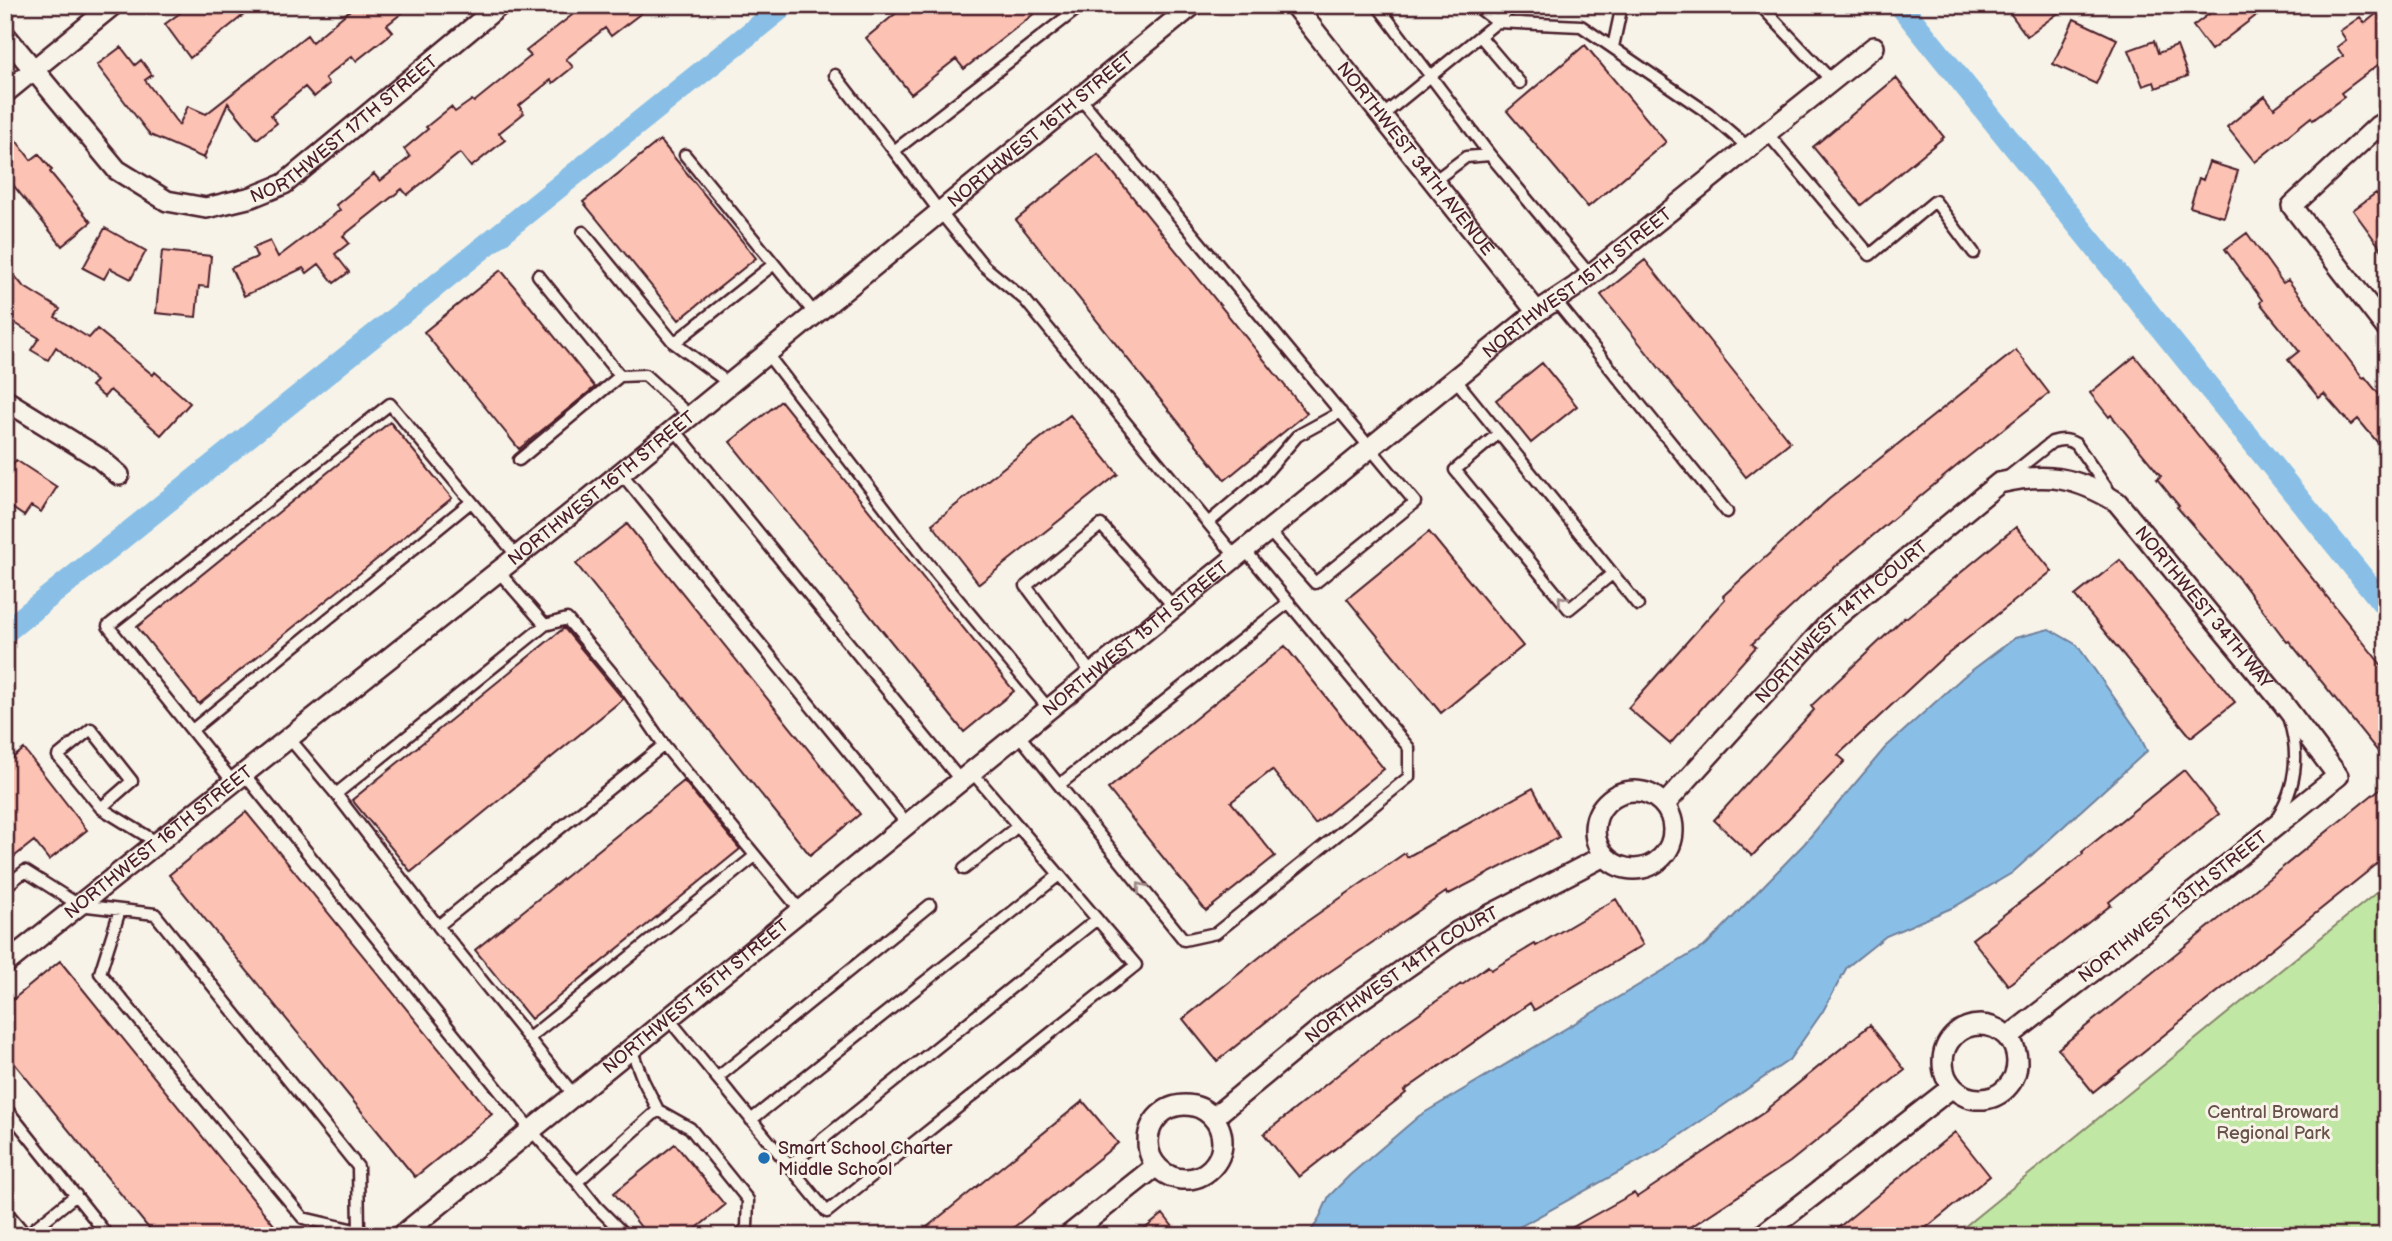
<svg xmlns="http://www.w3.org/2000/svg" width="2392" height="1241" font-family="'Balsamiq Sans',sans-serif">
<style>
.green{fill:#c0e8a4;stroke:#858468;stroke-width:2}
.water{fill:#89bfe6;stroke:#707f9b;stroke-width:2}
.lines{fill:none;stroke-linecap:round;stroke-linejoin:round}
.canal{stroke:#89bfe6;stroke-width:23}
.building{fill:#fcc2b3;stroke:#4a1f2b;stroke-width:2}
.lane-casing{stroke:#4a1f2b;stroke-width:15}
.street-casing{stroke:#4a1f2b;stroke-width:24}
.lane{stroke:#f7f3e8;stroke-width:10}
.street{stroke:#f7f3e8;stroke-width:19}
.oneway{stroke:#a0898a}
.poi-dot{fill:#1f6fb2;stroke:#f7f3e8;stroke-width:2.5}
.labels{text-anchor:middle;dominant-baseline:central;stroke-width:6;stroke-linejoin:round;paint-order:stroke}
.street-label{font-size:18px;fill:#4a1f2b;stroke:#f7f3e8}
.park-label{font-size:18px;fill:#685149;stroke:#f7f3e8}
.poi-label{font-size:18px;fill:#4a1f2b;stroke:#f7f3e8;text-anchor:start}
</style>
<rect width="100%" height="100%" fill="#f7f3e8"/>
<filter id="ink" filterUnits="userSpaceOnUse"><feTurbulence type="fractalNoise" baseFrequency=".0143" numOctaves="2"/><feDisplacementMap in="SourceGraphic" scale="14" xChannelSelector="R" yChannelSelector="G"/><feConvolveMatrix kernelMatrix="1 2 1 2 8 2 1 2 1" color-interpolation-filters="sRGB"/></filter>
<g filter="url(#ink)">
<path class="green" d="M2387 884V1236H1953Z"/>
<path class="water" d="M2049 629 2077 645 2137 730 2147 751 2012 873 1954 907 1886 936 1847 967 1823 1011 1789 1060 1659 1150 1503 1236H1307L1318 1221 1329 1196 1350 1175 1419 1116 1706 945 1804 844 1885 748 1963 677 2015 638Z"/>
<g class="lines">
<path class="canal" d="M1900 5 2387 608
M5 632 785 5"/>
</g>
<path class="building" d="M191 5H256L190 58 165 24Z
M356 5H412L387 25 393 32 356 61 352 56 325 78 329 84 314 97 305 87 271 115 277 123 257 139 228 103 204 157 206 159 150 135 97 65 121 47 135 65 141 60 152 75 145 80 179 125 188 106 206 114 307 35 312 42Z
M585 5H652L611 36 605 28 566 59 573 67 553 83 551 80 519 106 524 113 499 133 505 140 471 167 460 153 407 195 402 189 343 236 349 243 335 254 349 272 334 283 319 264 307 273 303 268 244 296 231 268 257 257 253 248 270 241 278 257 340 210 336 205 374 174 380 181 410 157 404 149 428 129 426 127 451 107 455 112 472 100 474 102 531 56 526 51Z
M906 5H1045L964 69 956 59 911 94 866 38Z
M2004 5H2069L2027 36Z
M2221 5H2270L2211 50 2193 26Z
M2387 5V58L2341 93 2344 97 2313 120 2311 117 2255 162 2227 127 2265 96 2274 108 2343 56 2337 47 2346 40 2340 31 2360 17 2365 23Z
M2074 19 2117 39 2096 84 2053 64Z
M2154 41 2158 53 2177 46 2188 76 2156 88 2154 82 2143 86 2129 50Z
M1585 45 1666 142 1588 207 1507 111Z
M1896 78 1944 137 1861 205 1813 147Z
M15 139 31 160 39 154 52 170 50 172 91 222 62 246 5 175V147Z
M660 140 756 258 679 320 583 202Z
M1098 154 1307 413 1225 480 1016 220Z
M2209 162 2238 171 2224 217 2190 207 2199 178 2203 180Z
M2376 193 2387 207V257L2353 210Z
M105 228 146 251 131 279 110 268 104 279 83 268Z
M2247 233 2283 283 2288 280 2363 378 2365 377 2387 404V454L2358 419 2351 425 2324 394 2319 398 2288 360 2299 351 2260 303 2262 300 2225 249Z
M162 251 211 256 208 287 199 286 196 317 156 313Z
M1645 260 1790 442 1746 477 1601 295Z
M5 264 23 286 60 309 55 317 89 338 97 329 153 375 155 372 190 403 161 435 110 390 104 397 91 386 96 381 56 347 48 360 31 350 39 338 5 317Z
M501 270 595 387 519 449 424 332Z
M2016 350 2049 393 1964 460 1830 571 1752 644 1756 647 1670 744 1628 708 1725 599 1723 596 1829 499Z
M2135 356 2387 672V763L2289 641 2287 642 2240 580 2177 507 2179 506 2157 479 2161 476 2111 415 2109 417 2090 393Z
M1542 363 1577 406 1531 443 1496 400Z
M781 401 1014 691 964 732 730 442Z
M1070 415 1118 474 979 584 932 524Z
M390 422 452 498 199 704 137 627Z
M16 460 57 487 41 512 31 506 24 516 5 503V476Z
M627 524 860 814 810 855 576 564Z
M2016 527 2052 571 1939 661 1838 755 1845 761 1752 856 1714 820 1814 710 1811 706 1905 617 1906 618Z
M1429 532 1523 646 1441 713 1347 599Z
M2120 560 2235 702 2191 737 2075 596Z
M564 628 623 699 411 872 352 800Z
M1285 646 1384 769 1315 824 1272 770 1231 802 1275 856 1206 911 1108 789Z
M24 749 87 830 49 860 34 841 5 864V764Z
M2184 770 2219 814 2109 902 2111 905 2008 985 1972 939 2083 854 2082 852Z
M684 781 740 849 531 1019 475 950Z
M2387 783V856L2093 1092 2058 1049Z
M1533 788 1559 837 1447 895 1446 892 1322 977 1217 1061 1183 1019 1286 936 1405 853 1407 857Z
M246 812 492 1114 415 1177 169 875Z
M1616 899 1643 945 1534 1010 1530 1003 1404 1091 1406 1093 1299 1177 1264 1134 1385 1037 1461 984 1462 985 1488 966 1491 970 1535 944 1536 946Z
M60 961 283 1236H155L5 1052V1006Z
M1870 1025 1905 1070 1790 1162 1677 1236H1557L1634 1193 1637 1197 1769 1109 1768 1108Z
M1083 1101 1118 1143 1018 1224 1002 1236H916Z
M1955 1132 1990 1176 1916 1236H1828Z
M675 1144 725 1205 687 1236H648L614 1193Z
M1163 1214 1180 1236H1136Z"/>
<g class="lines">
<defs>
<path id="lane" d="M1082 5 894 151 940 212 984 266 1025 300 1236 557
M1377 5 1490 155
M1475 5 1497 22 1513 5
M1760 5 1832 81
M1480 36 1520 83
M1613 47 1622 5
M835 75 894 151
M1080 98 1415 502 1315 583 1268 530
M1382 116 1497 22 1581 26 1708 113 1749 148
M1767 133 1870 255 1935 201 1974 253
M685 155 815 314
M1434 181 1466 157 1490 155 1590 275
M583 232 674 343 774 264
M538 275 620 376 645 375 690 416
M1555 300 1727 512
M674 343 730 384
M767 354 926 561 1049 709
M1455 379 1638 605
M674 429 961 781
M1499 433 1455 470 1569 609 1612 574
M519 460 620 376
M621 473 907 824
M2008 477 2052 442C2062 439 2067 439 2076 444L2111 494
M1208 523 1261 478 1297 436 1341 412
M545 625 567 619 627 691 664 745
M1092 674 1026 586 1101 525 1174 607
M192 730 471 502
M1018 734 1184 940 1216 933 1409 777V748L1245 550
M289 738 336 794 545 625 498 571
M244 774 531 1130 577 1182 658 1110 643 1080 631 1049
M233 782 108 626 390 404 517 556
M1059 785 1289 602
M336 794 438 926
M101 808 132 781 91 729 58 756 101 808 158 843
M2278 816C2296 786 2300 754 2289 720
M964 869 1018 826
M5 887 25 871 79 905 155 914 358 1167 359 1231 363 1236
M120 910 100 973 303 1218 359 1231
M668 1018 827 1212 1136 965 972 772
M529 1038 755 856
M717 1078 930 905
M574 1095 438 926 664 745 801 911
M5 1107 108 1236
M658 1110 690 1128 748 1200 747 1227 740 1236
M751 1120 1059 875
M789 1166 1097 919
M577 1182 597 1207 626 1236
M25 1236 76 1195"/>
<g id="street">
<path id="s1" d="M1294 5 1537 312"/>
<path id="s2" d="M5 35 117 170 167 201 206 208 252 197 284 184 500 5"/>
<path d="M5 93 113 5"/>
<path d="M2387 121 2378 126 2292 206 2387 329"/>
<path d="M5 400 99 458 119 475"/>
<circle cx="1634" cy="830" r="39"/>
<path id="s3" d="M1665 804 1828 624 1999 483C2047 472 2076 477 2117 502L2282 702 2338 776 2155 923 2008 1037"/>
<path id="s4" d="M5 964 584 503 1193 5"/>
<circle cx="1980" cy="1062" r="37"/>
<circle cx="1185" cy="1142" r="37"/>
<path id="s5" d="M1214 1117 1326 1024 1457 932 1604 856"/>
<path d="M5 1217 21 1236"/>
<path id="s6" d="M401 1236 1537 312 1575 287 1874 47"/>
<path d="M1068 1236 1156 1166"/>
<path d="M1761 1236 1951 1088"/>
</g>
</defs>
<use href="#lane" class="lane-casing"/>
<use href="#street" class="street-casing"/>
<use href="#lane" class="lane"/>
<use href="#street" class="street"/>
</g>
<defs><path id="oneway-chevron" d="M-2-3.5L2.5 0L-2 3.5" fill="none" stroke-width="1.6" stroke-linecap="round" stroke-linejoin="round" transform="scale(1.75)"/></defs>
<g class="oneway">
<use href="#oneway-chevron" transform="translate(1562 600) rotate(-129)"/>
<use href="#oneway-chevron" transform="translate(1141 887) rotate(-129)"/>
</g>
</g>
<circle class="poi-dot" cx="764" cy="1158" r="7"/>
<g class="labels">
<g class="street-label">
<text stroke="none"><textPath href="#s2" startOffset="436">NORTHWEST 17TH STREET</textPath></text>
<text stroke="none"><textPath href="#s4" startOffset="1330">NORTHWEST 16TH STREET</textPath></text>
<text stroke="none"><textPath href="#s1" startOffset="196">NORTHWEST 34TH AVENUE</textPath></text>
<text stroke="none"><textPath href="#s6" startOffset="1514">NORTHWEST 15TH STREET</textPath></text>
<text stroke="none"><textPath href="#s4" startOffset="763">NORTHWEST 16TH STREET</textPath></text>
<text stroke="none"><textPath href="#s3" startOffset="724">NORTHWEST 34TH WAY</textPath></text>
<text stroke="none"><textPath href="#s3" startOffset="254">NORTHWEST 14TH COURT</textPath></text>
<text stroke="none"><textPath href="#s6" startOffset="947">NORTHWEST 15TH STREET</textPath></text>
<text stroke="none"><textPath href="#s4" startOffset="196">NORTHWEST 16TH STREET</textPath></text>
<text transform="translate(2173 907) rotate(-38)">NORTHWEST 13TH STREET</text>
<text stroke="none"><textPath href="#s5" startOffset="236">NORTHWEST 14TH COURT</textPath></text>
<text stroke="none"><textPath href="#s6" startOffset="380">NORTHWEST 15TH STREET</textPath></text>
</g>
<g class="park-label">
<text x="2273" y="1112">Central Broward<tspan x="2273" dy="21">Regional Park</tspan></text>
</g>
<g class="poi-label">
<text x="778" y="1148">Smart School Charter<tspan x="778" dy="21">Middle School</tspan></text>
</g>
</g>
<rect width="2392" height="1241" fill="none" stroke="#f7f3e8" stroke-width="28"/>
<rect x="14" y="14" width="2364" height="1213" fill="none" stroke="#4a1f2b" stroke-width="2.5" filter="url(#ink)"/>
</svg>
